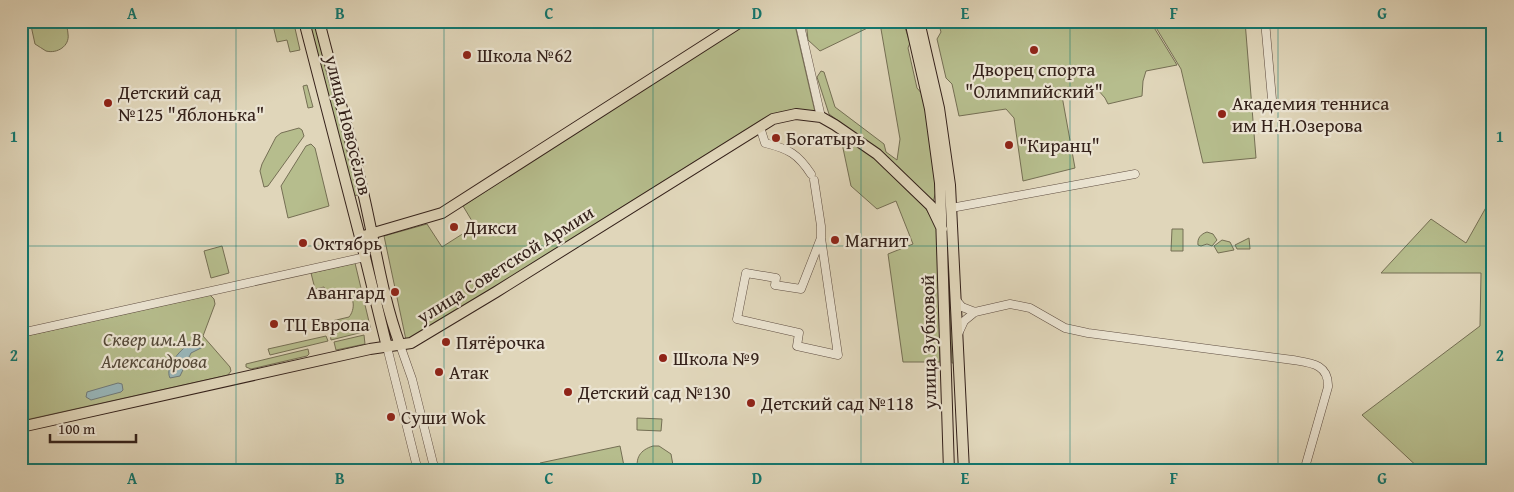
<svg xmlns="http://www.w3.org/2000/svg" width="1514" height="492" font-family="'Gentium Book Plus',serif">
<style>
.green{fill:#b6bd8d;stroke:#756f54}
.water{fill:#98b6ba;stroke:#707a7a}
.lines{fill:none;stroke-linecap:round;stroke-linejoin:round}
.minor-casing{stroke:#5f4e42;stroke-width:9}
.major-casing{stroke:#34211a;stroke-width:12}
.minor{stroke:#ebe4d2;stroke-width:8}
.major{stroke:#e0d6ba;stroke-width:10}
.grid{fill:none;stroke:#0f766e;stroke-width:1;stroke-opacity:0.55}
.poi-dot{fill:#8f2418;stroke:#ebe4d2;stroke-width:2}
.labels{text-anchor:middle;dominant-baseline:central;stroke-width:4.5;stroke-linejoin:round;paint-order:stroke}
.poi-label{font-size:19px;fill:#34211a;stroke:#ebe4d2;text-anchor:start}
.street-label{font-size:19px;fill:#34211a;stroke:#ebe4d2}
.park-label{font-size:19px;font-style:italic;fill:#544837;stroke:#ebe4d2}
.neatline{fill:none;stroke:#0f766e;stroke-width:2}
.grid-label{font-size:16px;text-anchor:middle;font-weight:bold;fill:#0f766e}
</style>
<rect width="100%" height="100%" fill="#e0d6ba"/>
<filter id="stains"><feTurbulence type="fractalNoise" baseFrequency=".004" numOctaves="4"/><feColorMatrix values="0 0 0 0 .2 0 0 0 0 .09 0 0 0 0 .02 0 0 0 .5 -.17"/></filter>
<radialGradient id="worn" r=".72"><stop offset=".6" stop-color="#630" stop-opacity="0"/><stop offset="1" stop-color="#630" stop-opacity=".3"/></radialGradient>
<path class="green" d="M30 21H65C66 25 68 30 68 34 70 46 57 54 46 51 42 49 39 46 35 44Z
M272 21H296L294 24 300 50 290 52 287 40 277 42Z
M307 21H314L358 195 352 196Z
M748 21H794L815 112 796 109 771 115 410 340H406L384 236 427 224 442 247 475 226 463 206Z
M806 21H882L820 51 808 40Z
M890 21H903L910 43 908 48 917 88 923 95 937 188 933 202 880 151 829 114 817 77 821 71 824 72 835 107 884 144 886 152 897 160 900 139 881 29Z
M938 21H1150L1177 65 1146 71 1143 81 1142 96 1108 104 1105 98 1098 90 1085 88 1062 96 1075 168 1023 181 1014 118 1006 109 959 116 952 84 946 78 937 39 941 32Z
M1152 21H1245L1256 158 1203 163 1181 69Z
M307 85 313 107 308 108 303 86Z
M299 128 302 130 304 136 268 186 264 187 260 171 262 164 276 137 281 133Z
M840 134 874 158 926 209 938 229 940 362H903L888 254 913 244 896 201 877 209 851 186Z
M311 144 315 148 329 206 288 218 281 186 306 146Z
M1493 195V471H1422L1362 415 1480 326 1481 273H1381L1431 219 1466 243Z
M946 227 949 230 954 363H952Z
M1172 229H1183V251H1171Z
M1207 232 1213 234 1217 240 1212 246 1207 244 1201 246 1198 245C1197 238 1201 234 1207 232Z
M1249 238 1250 249H1237L1235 245Z
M1222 240 1230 242 1234 250 1218 253 1214 246Z
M222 246 229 273 211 278 204 251Z
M355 263 371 330 331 340 330 333 334 331 332 321 349 317C355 310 356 295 343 293 338 293 331 296 326 297L324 287 315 289 311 273Z
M210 295 214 299 215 304 203 336 230 367 231 371 228 375 21 421V337Z
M364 335 365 344 336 350 334 342Z
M326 336 328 341 270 355 268 349Z
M308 349 309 354 307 356 251 369 246 367V364Z
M637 418 662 419 661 431 637 430Z
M620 446 625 471H542L540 463Z
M653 446H659L671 454 674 471H638C635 458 640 450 653 446Z"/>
<path class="water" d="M192 342 201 343 203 347 191 353 180 376 170 378C164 366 182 348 192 342Z
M118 383 122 384 123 390 121 392 91 400 86 397 87 392Z"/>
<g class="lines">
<defs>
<path id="minor" d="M799 21 821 117
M1265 21 1272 99
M760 127 765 143C789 149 798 154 811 174
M814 180 821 226V238L838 355 797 346 799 333 737 319 746 273 776 278 775 285 801 289 821 238
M951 208 1135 174
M957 301 962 307 975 312
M21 333 365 257
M958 334 964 321 975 312 1010 304 1030 308 1065 328 1088 333 1293 360C1311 363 1329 364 1328 387L1304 471
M400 345 412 379 435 471
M387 347 418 471"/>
<path id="major" d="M304 21 360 237 387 347
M319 21C334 81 352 141 365 201 376 250 383 299 400 345
M910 21 930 109 940 183 949 471
M919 21 939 108 950 185 964 471
M360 237 442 213 742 21
M21 427 370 349 411 343 496 292 773 119 796 114 821 117 835 125 877 154 931 206 942 229"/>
</defs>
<use href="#minor" class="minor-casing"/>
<use href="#major" class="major-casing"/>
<use href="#minor" class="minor"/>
<use href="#major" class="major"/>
</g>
<path class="grid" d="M236 21V471M444 21V471M653 21V471M861 21V471M1070 21V471M1278 21V471M21 246H1493"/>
<g class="poi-dot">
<circle cx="1034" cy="50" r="5"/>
<circle cx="467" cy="55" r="5"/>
<circle cx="108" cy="103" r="5"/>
<circle cx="1222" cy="114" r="5"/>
<circle cx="776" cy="138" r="5"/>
<circle cx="1009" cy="145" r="5"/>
<circle cx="454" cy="227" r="5"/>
<circle cx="835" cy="240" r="5"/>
<circle cx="303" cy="243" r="5"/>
<circle cx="395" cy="292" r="5"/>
<circle cx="274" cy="324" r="5"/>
<circle cx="446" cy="342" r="5"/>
<circle cx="663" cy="358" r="5"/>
<circle cx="439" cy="372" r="5"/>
<circle cx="568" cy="392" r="5"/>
<circle cx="751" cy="403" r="5"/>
<circle cx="391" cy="417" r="5"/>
</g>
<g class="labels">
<g class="poi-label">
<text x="477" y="55">Школа №62</text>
<text x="1034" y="69" text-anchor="middle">Дворец спорта<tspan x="1034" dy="22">"Олимпийский"</tspan></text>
<text x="118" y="92">Детский сад<tspan x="118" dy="22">№125 "Яблонька"</tspan></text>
<text x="1232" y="103">Академия тенниса<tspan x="1232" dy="22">им Н.Н.Озерова</tspan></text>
<text x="786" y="138">Богатырь</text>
<text x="1019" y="145">"Киранц"</text>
<text x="464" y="227">Дикси</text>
<text x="845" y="240">Магнит</text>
<text x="313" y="243">Октябрь</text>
<text x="385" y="292" text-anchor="end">Авангард</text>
<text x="284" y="324">ТЦ Европа</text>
<text x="456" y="342">Пятёрочка</text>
<text x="673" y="358">Школа №9</text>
<text x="449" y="372">Атак</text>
<text x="578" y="392">Детский сад №130</text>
<text x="761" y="403">Детский сад №118</text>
<text x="401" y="417">Суши Wok</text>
</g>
<g class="street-label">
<text transform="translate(349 125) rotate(76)">улица Новосёлов</text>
<text transform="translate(505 264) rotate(-32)">улица Советской Армии</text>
<text transform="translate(928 342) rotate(-91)">улица Зубковой</text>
</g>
<g class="park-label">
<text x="154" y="339">Сквер им.А.В.<tspan x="154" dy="22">Александрова</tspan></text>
</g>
</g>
<rect width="1514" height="492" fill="none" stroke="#e0d6ba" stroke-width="55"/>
<path d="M50 434v8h86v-8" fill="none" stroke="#34211a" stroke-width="2.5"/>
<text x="58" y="434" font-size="15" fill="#34211a" stroke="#ebe4d2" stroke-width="4" paint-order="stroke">100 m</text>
<rect x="28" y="28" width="1458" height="436" class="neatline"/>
<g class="grid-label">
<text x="132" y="19">A</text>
<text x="340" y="19">B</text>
<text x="549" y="19">C</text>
<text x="757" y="19">D</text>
<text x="965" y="19">E</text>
<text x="1174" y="19">F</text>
<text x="1382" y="19">G</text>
<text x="14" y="142">1</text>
<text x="1500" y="142">1</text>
<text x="14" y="361">2</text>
<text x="1500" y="361">2</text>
<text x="132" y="484">A</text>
<text x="340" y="484">B</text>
<text x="549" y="484">C</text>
<text x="757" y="484">D</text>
<text x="965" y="484">E</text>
<text x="1174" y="484">F</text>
<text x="1382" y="484">G</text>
</g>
<rect width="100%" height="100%" filter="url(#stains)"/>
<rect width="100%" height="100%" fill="url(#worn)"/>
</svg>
